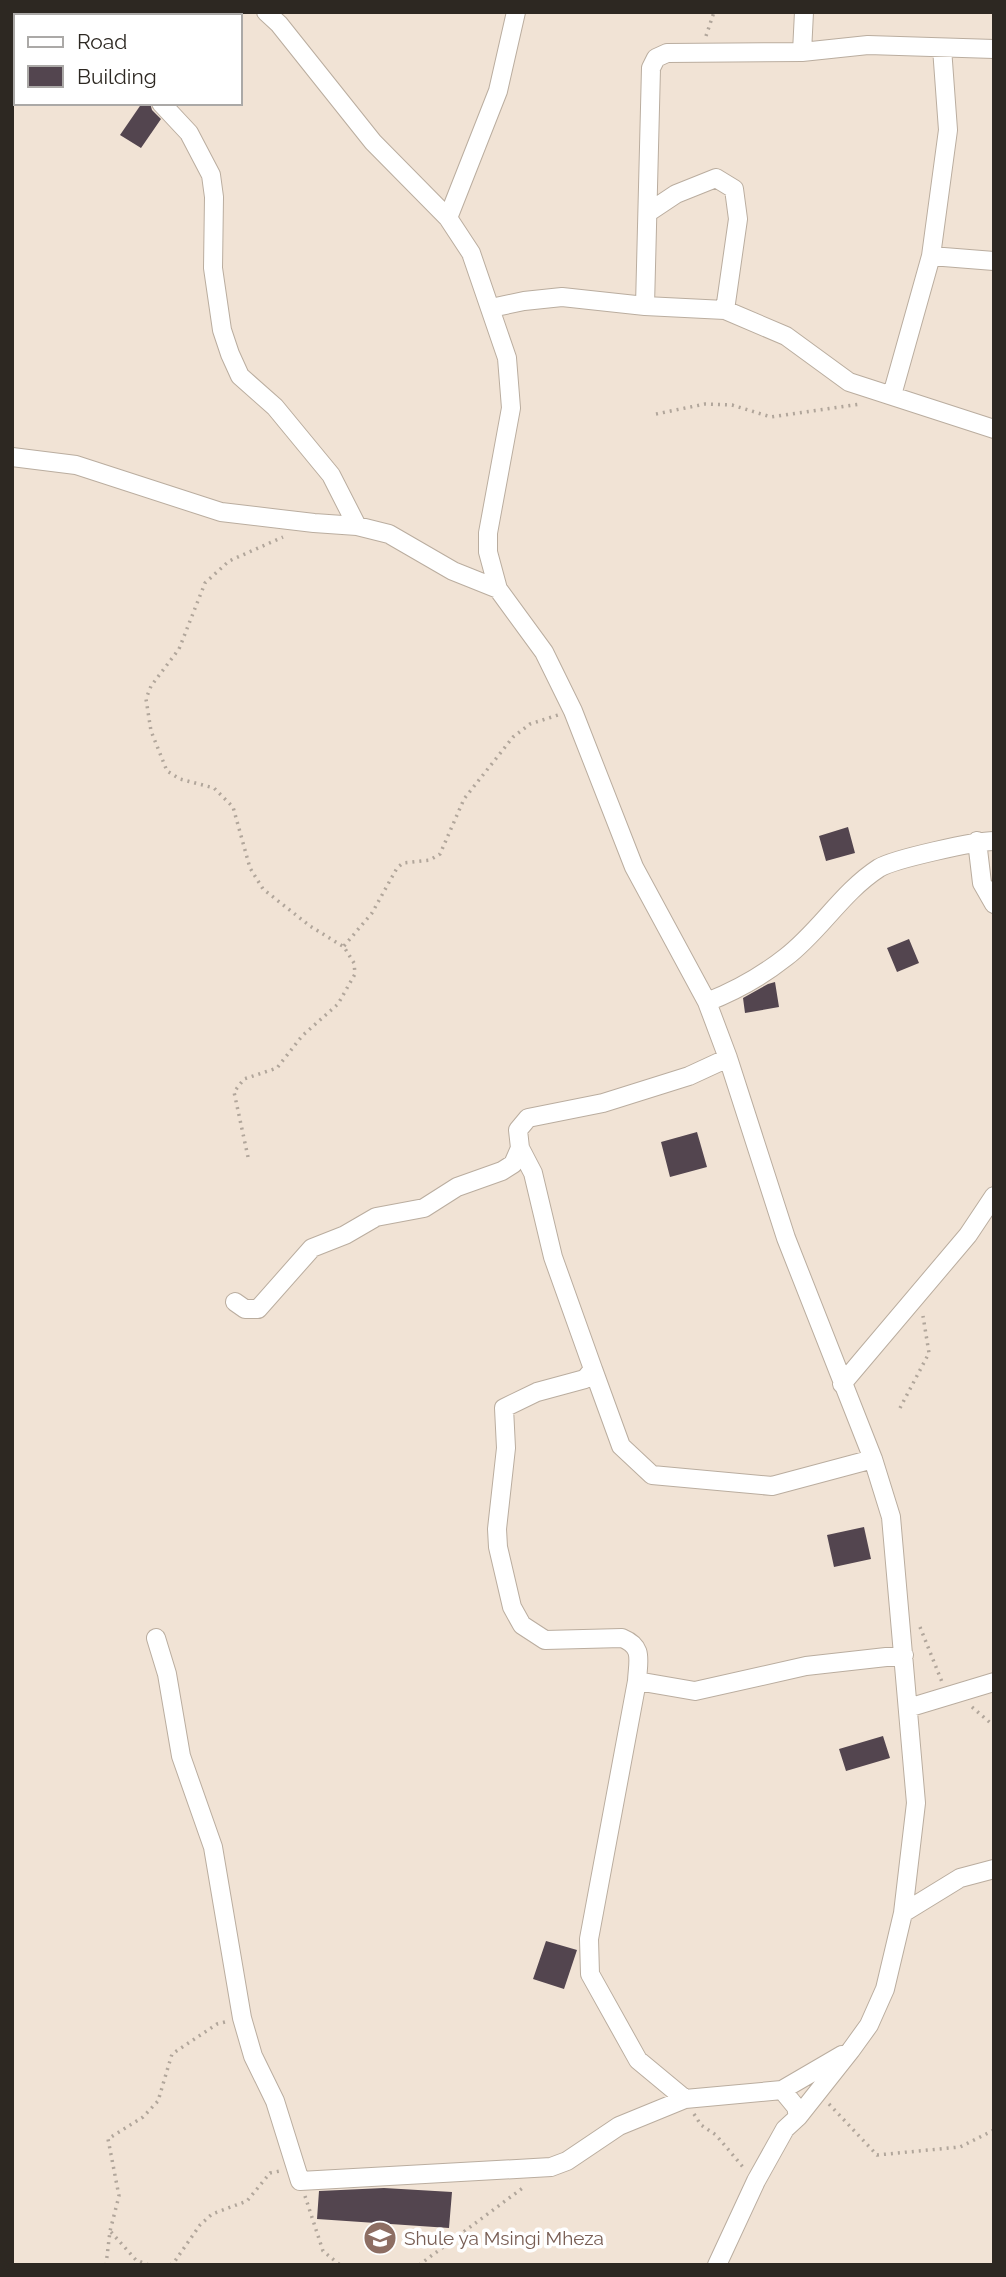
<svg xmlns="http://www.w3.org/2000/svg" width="1006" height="2277" font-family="Raleway,sans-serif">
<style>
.building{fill:#53454f}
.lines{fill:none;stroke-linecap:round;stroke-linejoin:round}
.street-casing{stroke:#baad9f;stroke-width:20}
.path{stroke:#b1a69b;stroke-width:3.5;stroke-dasharray:2 5;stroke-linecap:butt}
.street{stroke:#fff;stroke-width:18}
.labels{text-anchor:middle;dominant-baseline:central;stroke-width:7;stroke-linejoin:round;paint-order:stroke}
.education-label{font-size:19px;fill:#785e54;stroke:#fff;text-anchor:start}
</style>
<rect width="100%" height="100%" fill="#f1e3d5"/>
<path class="building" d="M142 103H150L152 110 161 119 141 148 120 135Z
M848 827 855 853 826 861 819 836Z
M909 939 919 963 897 972 887 948Z
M775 982 779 1007 745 1013 743 998 768 984Z
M697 1132 707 1167 670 1177 661 1142Z
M864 1527 871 1559 834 1567 827 1535Z
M883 1736 890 1758 846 1771 839 1749Z
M546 1941 577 1950 564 1989 533 1979Z
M384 2188 452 2192 449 2228 317 2219 319 2191Z"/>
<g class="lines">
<defs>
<path id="street" d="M108 12 109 16
M266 12 279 24 373 142 448 218 471 253 507 358 511 408 488 533V552L498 589 544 652 573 711 634 867 707 1002 728 1058 786 1238 873 1459 891 1517 916 1803 903 1913 885 1989 869 2025 851 2050 798 2117 785 2129 756 2181 717 2265
M802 52 804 12
M161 103 189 133 211 175 214 197 213 268 222 330 230 354 240 376 275 407 331 475 357 526
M649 212 676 194 716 178 734 189 738 219 725 310
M448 218 498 91 516 12
M931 256 994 261
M645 306 651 68 656 58 667 53 802 52 868 45 994 49
M491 308 524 301 562 297 645 306 725 310 786 336 849 382 994 429
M892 395 931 256 948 130 942 48
M12 457 76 465 221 512 314 523 357 526 389 534 453 571 498 589
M977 841 982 883 994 904
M707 1002C735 991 762 976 786 957 820 931 842 892 879 868 894 859 975 841 994 841
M520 1148 533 1173 553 1257 593 1369 585 1379 537 1392 504 1408 506 1448 497 1529 498 1547 512 1607 522 1625 545 1640 622 1638C644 1647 638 1660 637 1681L589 1939 590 1974 638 2060 685 2099 782 2090 796 2107 798 2117
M235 1302 245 1309H258L312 1248 345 1235 376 1217 424 1208 457 1187 502 1171 513 1164 520 1148 518 1130 528 1118 603 1103 689 1076 728 1058
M593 1369 621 1446 652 1475 772 1486 873 1459
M842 1384 968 1235 994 1196
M156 1638 167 1674 181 1756 213 1847 242 2018 253 2056 275 2101 300 2181 551 2167 567 2161 619 2126 685 2099
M637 1681 695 1691 806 1666 904 1655
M908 1708 994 1682
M903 1913 960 1878 994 1869
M782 2090 842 2055"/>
</defs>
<use href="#street" class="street-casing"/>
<path class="path" d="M706 36 714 12
M656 414 705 404 732 405 771 417 860 404
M344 946 372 913 397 868 403 863 430 860 440 854 464 799 513 737 530 724 558 715
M248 1157 234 1092 244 1079 277 1068 302 1036 338 1004 355 974 354 963 344 947 310 926 263 889 250 868 233 807 214 788 180 779 167 771 151 731 146 699 151 686 179 649 205 583 229 561 283 537
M900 1408 929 1353 923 1316
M920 1627 942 1682
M972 1707 994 1726
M829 2104 877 2155 960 2147 994 2130
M694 2114 701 2125 716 2135 743 2167
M305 2196 323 2251 340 2265
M111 2232 136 2260 149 2265
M106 2265 110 2231 119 2196 108 2139 143 2117 158 2101 172 2054 217 2024 225 2022
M170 2265 175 2261 200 2225 212 2214 247 2201 270 2173 280 2171
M419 2265 524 2187"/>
<use href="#street" class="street"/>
</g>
<defs>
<symbol id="school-disc" viewBox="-11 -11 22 22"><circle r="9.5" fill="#8d6e63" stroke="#fff"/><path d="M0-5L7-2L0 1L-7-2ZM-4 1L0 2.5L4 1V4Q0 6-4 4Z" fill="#fff"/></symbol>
</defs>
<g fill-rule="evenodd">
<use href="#school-disc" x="361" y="2219" width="38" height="38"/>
</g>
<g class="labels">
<g class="education-label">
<text x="404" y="2238">Shule ya Msingi Mheza</text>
</g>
</g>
<rect width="1006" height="2277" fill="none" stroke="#2d2822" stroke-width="28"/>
<rect x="14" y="14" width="228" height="91" fill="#ffffff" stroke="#aba9a7" stroke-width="2"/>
<rect x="28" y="37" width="35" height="10" fill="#ffffff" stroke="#aba9a7" stroke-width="2"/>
<text x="77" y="49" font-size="21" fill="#2d2822">Road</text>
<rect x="28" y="66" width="35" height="21" fill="#53454f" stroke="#aba9a7" stroke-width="2"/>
<text x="77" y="84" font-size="21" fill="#2d2822">Building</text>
</svg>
